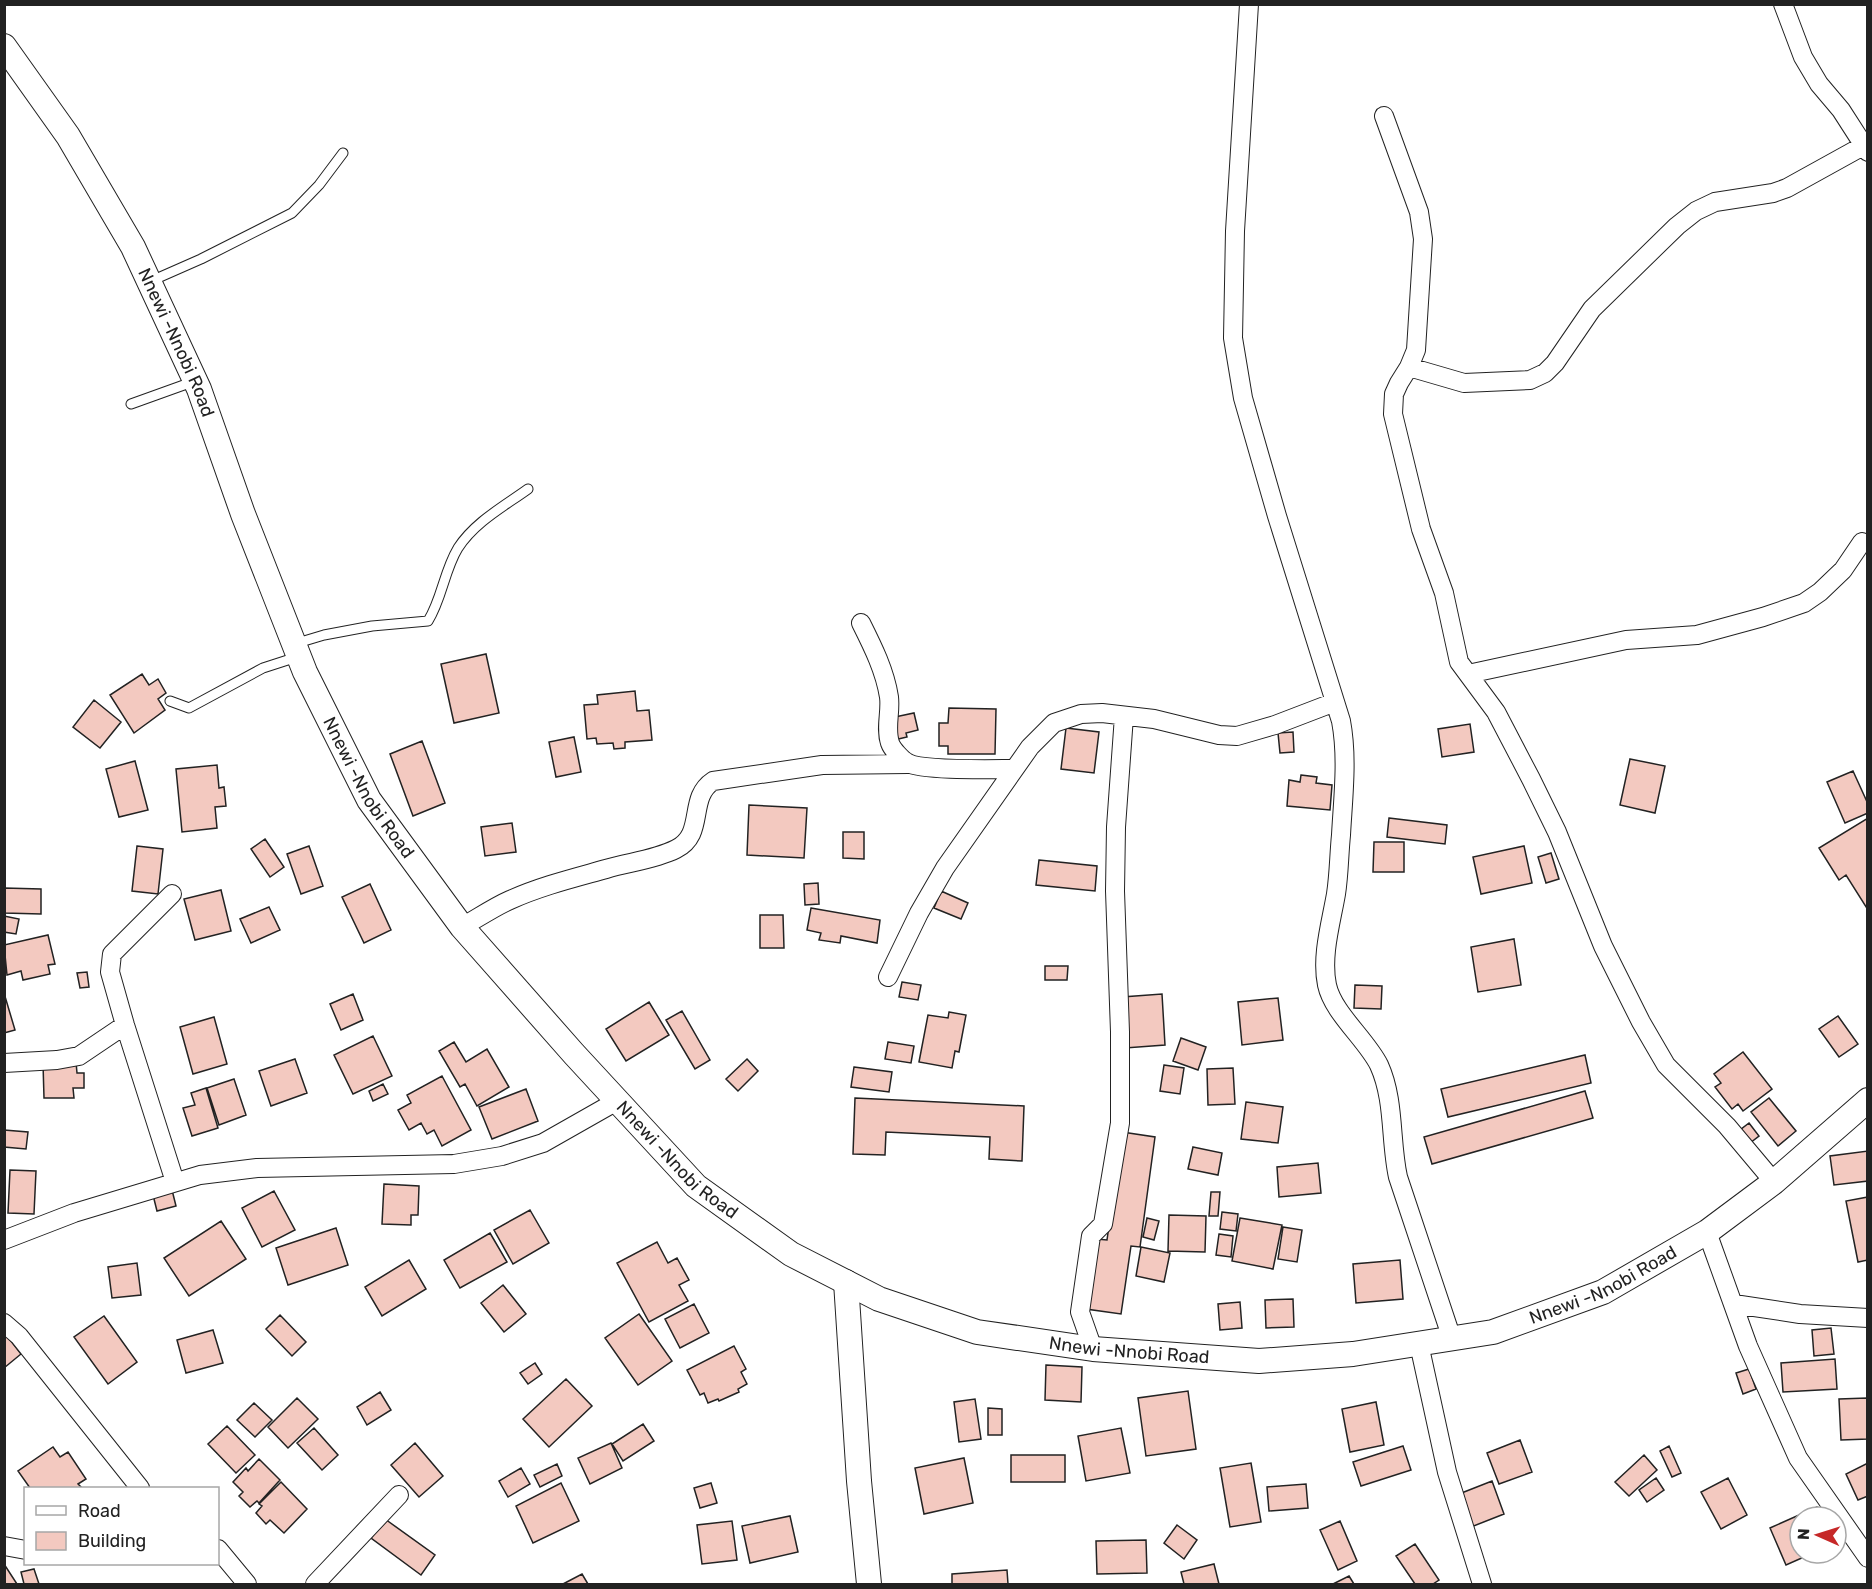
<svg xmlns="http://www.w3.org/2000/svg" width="1872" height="1589" font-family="Rubik,sans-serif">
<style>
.building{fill:#f3c9c0;stroke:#222;stroke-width:1.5}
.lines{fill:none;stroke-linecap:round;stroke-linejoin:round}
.lane-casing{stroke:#222;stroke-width:11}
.street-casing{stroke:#222;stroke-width:20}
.secondary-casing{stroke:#222;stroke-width:26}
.lane{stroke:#fff;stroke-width:9}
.street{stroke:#fff;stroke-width:18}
.secondary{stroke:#fff;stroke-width:24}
.labels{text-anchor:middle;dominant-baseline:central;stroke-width:4.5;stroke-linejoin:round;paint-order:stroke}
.street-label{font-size:18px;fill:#222;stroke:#fff}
</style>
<rect width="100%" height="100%" fill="#fff"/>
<path class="building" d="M486 654 499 713 454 723 441 664Z
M142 674 149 685 158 679 166 693 158 699 165 710 134 733 110 695Z
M635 691 637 711 649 710 652 740 625 742V748L614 749 613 743 597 744 596 738 587 739 584 705 598 704 597 695Z
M94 700 121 722 100 748 73 727Z
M949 708 996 709 995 754H948V746H939V723H948Z
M914 713 918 730 906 733 907 737 894 740 890 718Z
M1470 724 1474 752 1442 757 1438 729Z
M1066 728 1099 732 1094 773 1061 769Z
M1293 732 1294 752 1280 753 1278 733Z
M574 737 581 772 556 777 549 742Z
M422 741 445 803 413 816 390 754Z
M1630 759 1665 766 1655 813 1620 805Z
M135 761 148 810 119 817 106 769Z
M217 765 219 788 224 787 226 806 215 807 217 828 182 832 176 769Z
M1853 771 1868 804V813L1845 823 1827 782Z
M1301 775 1317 777 1316 783 1332 785 1330 810 1287 806 1289 780 1300 782Z
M749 805 807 808 804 858 747 855Z
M1389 818 1447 825 1445 844 1387 837Z
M1868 818V910L1846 875 1839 880 1819 848Z
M512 823 516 852 485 856 481 827Z
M843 832H864V859L843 858Z
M265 839 284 867 270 877 251 849Z
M1374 842H1404V872H1373Z
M137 846 163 849 158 894 132 891Z
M309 846 323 886 301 894 287 854Z
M1524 846 1532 883 1481 894 1473 857Z
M1551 853 1559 879 1546 883 1538 857Z
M1039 860 1097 866 1095 891 1036 885Z
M818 883 819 904 805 905 804 884Z
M370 884 391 930 364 943 342 897Z
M4 888 41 889V914L4 913Z
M221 890 231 931 195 940 184 899Z
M941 891 968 903 961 919 934 908Z
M269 907 280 930 251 943 240 919Z
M811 908 880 920 877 943 841 936 840 943 819 940 821 933 807 930Z
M760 915H783L784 948H760Z
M4 916 19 919 16 934 4 932Z
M48 935 55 964 48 965 50 974 23 980 21 971 7 975 4 945Z
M1514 939 1521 985 1478 992 1471 947Z
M1045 966H1068L1067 980H1045Z
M87 972 89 987 80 988 77 973Z
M902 982 921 985 918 1000 899 997Z
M1355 985 1382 986 1381 1009 1354 1008Z
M4 993 15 1030 4 1033Z
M353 994 363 1020 341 1030 330 1004Z
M1162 994 1165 1045 1125 1048 1122 997Z
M1278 998 1283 1040 1242 1045 1238 1002Z
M649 1002 669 1035 626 1061 606 1029Z
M682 1011 710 1060 695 1069 666 1020Z
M949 1012 966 1015 959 1052 955 1051 952 1068 919 1062 928 1015 948 1018Z
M1838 1016 1858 1044 1839 1057 1819 1029Z
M214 1017 227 1064 193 1074 180 1027Z
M373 1036 392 1076 353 1094 334 1055Z
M1181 1038 1206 1047 1198 1070 1173 1061Z
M454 1042 466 1062 487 1049 509 1087 477 1106 465 1084 460 1087 439 1051Z
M888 1042 914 1046 911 1063 885 1059Z
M1743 1052 1772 1089 1743 1111 1738 1104 1732 1109 1715 1087 1721 1083 1714 1074Z
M1585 1055 1591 1083 1448 1117 1441 1089Z
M295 1059 307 1093 271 1106 259 1071Z
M747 1059 758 1071 738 1091 726 1079Z
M76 1062 77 1073H84V1088H73L74 1098H44L43 1063Z
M1164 1065 1184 1068 1180 1094 1160 1091Z
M854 1067 892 1072 889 1092 851 1087Z
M1233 1068 1235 1104 1208 1105 1207 1069Z
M442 1076 471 1130 442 1146 434 1130 427 1134 421 1123 409 1130 398 1110 411 1103 407 1095Z
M234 1079 246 1115 219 1125 207 1088Z
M383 1084 388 1094 373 1101 369 1091Z
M206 1088 218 1128 192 1136 183 1108 195 1105 191 1093Z
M526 1089 538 1121 492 1139 479 1107Z
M1585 1091 1593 1118 1432 1164 1424 1137Z
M855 1098 1024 1106 1022 1161 989 1159 990 1137 886 1132 885 1155 853 1154Z
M1769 1098 1796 1131 1778 1146 1751 1112Z
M1246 1102 1283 1107 1278 1143 1241 1139Z
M1749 1123 1759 1136 1750 1143 1740 1130Z
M4 1130 28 1132 26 1149 4 1147Z
M1122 1132 1155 1137 1140 1247 1131 1246 1121 1314 1086 1309 1096 1239 1107 1240Z
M1193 1147 1222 1153 1218 1175 1188 1169Z
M1868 1151V1181L1834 1185 1830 1156Z
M1318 1163 1321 1193 1279 1197 1277 1167Z
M10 1170 36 1171 34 1214 8 1213Z
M384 1184 419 1186 418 1215H411V1225L382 1224Z
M172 1190 176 1206 157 1211 153 1195Z
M274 1191 295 1230 262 1247 242 1208Z
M1211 1192H1220L1218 1216H1209Z
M1868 1197V1260L1858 1262 1846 1201Z
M530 1210 549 1243 513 1264 494 1230Z
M1222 1212 1238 1214 1236 1231 1220 1229Z
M1169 1215 1206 1216 1205 1252 1168 1251Z
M1147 1218 1159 1221 1154 1240 1143 1237Z
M1240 1218 1282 1225 1273 1269 1232 1261Z
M221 1221 246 1259 189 1296 164 1258Z
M1283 1227 1302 1230 1297 1262 1278 1259Z
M336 1228 348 1265 288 1285 276 1248Z
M490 1233 507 1262 460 1288 444 1260Z
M1219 1234 1233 1236 1231 1257 1216 1255Z
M657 1242 668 1263 677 1258 689 1280 679 1285 688 1301 649 1322 617 1263Z
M1141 1247 1170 1253 1164 1282 1136 1276Z
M409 1260 426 1289 382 1316 365 1287Z
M1400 1260 1403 1299 1356 1303 1353 1264Z
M137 1263 141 1295 112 1298 108 1267Z
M503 1285 526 1314 504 1332 481 1303Z
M1293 1299 1294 1327 1266 1328 1265 1300Z
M1240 1302 1242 1328 1220 1330 1218 1304Z
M694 1304 709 1333 680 1348 665 1319Z
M639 1314 672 1361 638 1385 605 1338Z
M280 1315 306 1342 292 1356 266 1329Z
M104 1316 137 1362 108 1384 74 1337Z
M1831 1328 1834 1354 1814 1356 1812 1330Z
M213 1330 223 1363 186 1373 177 1340Z
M7 1336 21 1354 4 1368V1338Z
M734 1346 746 1369 741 1372 747 1384 738 1389 739 1392 719 1401 718 1399 708 1403 704 1393 700 1395 687 1370Z
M1835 1359 1837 1389 1783 1392 1781 1363Z
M535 1363 542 1374 528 1384 520 1373Z
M1046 1365 1082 1367 1081 1402 1045 1400Z
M1749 1369 1756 1389 1743 1394 1736 1373Z
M566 1379 592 1406 549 1447 523 1419Z
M1188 1391 1196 1449 1146 1456 1138 1398Z
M380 1392 391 1410 367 1425 357 1407Z
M297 1398 318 1419 288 1448 268 1427Z
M1867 1398 1868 1439 1841 1440 1839 1399Z
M975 1399 981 1439 959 1442 954 1402Z
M1376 1402 1384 1445 1350 1452 1342 1409Z
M254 1403 272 1420 255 1437 237 1420Z
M988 1408 1002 1409V1435H988Z
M643 1424 654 1441 623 1461 612 1444Z
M227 1426 255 1455 236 1473 208 1444Z
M314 1428 338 1455 322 1470 297 1443Z
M1121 1428 1130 1473 1086 1481 1078 1436Z
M1520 1440 1532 1472 1499 1484 1487 1453Z
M415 1443 443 1476 419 1497 391 1465Z
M611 1443 622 1468 590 1484 578 1458Z
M1403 1446 1411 1470 1361 1486 1353 1462Z
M1669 1446 1681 1473 1672 1477 1660 1451Z
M53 1447 60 1457 68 1452 86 1479 78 1484 82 1488H30L18 1471Z
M1011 1455H1065V1482H1011Z
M1644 1455 1657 1470 1629 1496 1615 1482Z
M964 1458 973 1503 924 1514 915 1468Z
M259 1459 280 1480 259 1503 257 1501 250 1507 239 1496 243 1492 233 1482 246 1468 248 1471Z
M1251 1463 1261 1522 1230 1527 1220 1468Z
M1868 1463V1496L1858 1500 1846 1474Z
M557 1464 562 1476 540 1487 534 1475Z
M521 1468 530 1484 508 1497 499 1481Z
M1656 1478 1664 1490 1647 1502 1639 1490Z
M1728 1478 1747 1515 1721 1529 1701 1492Z
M1492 1481 1504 1514 1471 1527 1459 1494Z
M281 1482 307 1509 284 1533 270 1520 266 1524 256 1513 262 1506 259 1504Z
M561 1483 579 1521 533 1543 516 1506Z
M711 1483 717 1503 700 1508 694 1488Z
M1306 1484 1308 1508 1269 1511 1267 1487Z
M1817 1507 1821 1517H1800V1553H1813L1786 1565 1770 1528Z
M790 1516 798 1552 750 1563 742 1526Z
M385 1519 435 1555 421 1575 371 1538Z
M732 1521 737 1560 702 1564 697 1525Z
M1340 1521 1357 1561 1338 1570 1320 1530Z
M1177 1525 1197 1540 1184 1559 1164 1543Z
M1146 1540 1147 1573 1097 1574 1096 1541Z
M1415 1544 1439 1580 1433 1584H1415L1396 1556Z
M4 1564 17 1584H4Z
M1214 1564 1219 1584H1184L1181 1572Z
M34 1569 39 1584H24L21 1572Z
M1007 1570 1008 1584H952V1574Z
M582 1574 588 1584H563Z
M1349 1576 1354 1584H1333Z"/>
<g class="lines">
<defs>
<path id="lane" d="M151 281 201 259 292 213 319 185 343 153
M131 404 195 381
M294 644 324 635 372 626 428 621C442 599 444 571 458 548 475 522 503 507 528 489
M170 701 189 708 263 668 297 657"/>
<path id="street" d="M1249 4 1235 231 1233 338 1243 398 1277 516 1341 721C1348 758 1343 798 1341 835 1339 855 1339 875 1336 894 1331 923 1321 956 1327 985 1333 1013 1366 1039 1379 1065 1395 1100 1390 1141 1398 1177L1452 1339
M1783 4 1803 57 1819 84 1841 110 1868 152
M1384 116 1419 212 1423 239 1416 350 1409 367 1399 383 1394 394 1393 414 1421 529 1444 593 1459 662 1496 712 1531 779 1557 832 1603 946 1641 1022 1666 1065 1727 1126 1774 1182
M1409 367 1464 383 1530 380 1545 373 1555 363 1592 309 1677 226 1696 211 1715 202 1773 193 1787 188 1863 146
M861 623C873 647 885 671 889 697 891 712 885 728 890 743 892 749 902 760 908 763 923 771 994 769 1014 769
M1468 674 1626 640 1697 635 1763 617 1804 603 1820 592 1843 570 1862 542
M172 894 112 954 110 972 125 1025 175 1182
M462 927C478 918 494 907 510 900 541 886 574 878 606 869 629 862 654 860 676 849 706 834 687 798 713 781L822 765 908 764
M888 977 919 913 945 868 1030 747 1054 723 1081 714 1102 713 1154 719 1219 735 1237 736 1275 725 1335 702
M4 1063 57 1060 79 1056 125 1025
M1707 1232 1748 1346 1798 1458 1868 1558
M4 1240 74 1213 200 1175 257 1168 454 1164 502 1156 543 1143 617 1101
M1734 1304 1800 1314 1868 1318
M4 1323 19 1336 140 1488
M1419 1344 1447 1472 1482 1584
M1093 1349 1080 1312 1091 1236 1103 1224 1120 1123V1032L1115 891 1116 827 1124 716
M4 1546 26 1550
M218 1549 247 1584
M315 1584 399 1495"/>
<g id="secondary">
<path id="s1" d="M4 46 68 136 133 247 199 389 243 514 305 672 369 800 462 927 574 1054 696 1186 791 1254 879 1299 977 1332 1093 1349 1259 1361 1353 1354 1493 1332 1603 1292 1707 1232 1774 1182 1868 1100"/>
<path d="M846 1282 859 1481 869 1584"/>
</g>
</defs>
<use href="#lane" class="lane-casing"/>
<use href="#street" class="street-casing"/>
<use href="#secondary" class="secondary-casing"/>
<use href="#lane" class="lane"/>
<use href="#street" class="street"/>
<use href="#secondary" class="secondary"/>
</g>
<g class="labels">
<g class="street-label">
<text stroke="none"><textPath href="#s1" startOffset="344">Nnewi -Nnobi Road</textPath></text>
<text stroke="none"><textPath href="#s1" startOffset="830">Nnewi -Nnobi Road</textPath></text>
<text stroke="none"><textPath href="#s1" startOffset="1316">Nnewi -Nnobi Road</textPath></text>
<text stroke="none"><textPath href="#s1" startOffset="2306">Nnewi -Nnobi Road</textPath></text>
<text stroke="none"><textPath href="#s1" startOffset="1820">Nnewi -Nnobi Road</textPath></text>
</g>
</g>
<rect width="1872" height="1589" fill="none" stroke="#222222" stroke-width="12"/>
<rect x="24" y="1487" width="195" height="78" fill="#ffffff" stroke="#a7a7a7" stroke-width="1.5"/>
<rect x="36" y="1506" width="30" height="9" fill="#ffffff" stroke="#a7a7a7" stroke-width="1.5"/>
<text x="78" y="1517" font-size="18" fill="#222222">Road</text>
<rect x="36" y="1532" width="30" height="18" fill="#f3c9c0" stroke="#a7a7a7" stroke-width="1.5"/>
<text x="78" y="1547" font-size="18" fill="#222222">Building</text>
<g transform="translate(1818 1535) rotate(273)"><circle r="28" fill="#ffffff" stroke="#a7a7a7" stroke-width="1.5"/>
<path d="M0-4.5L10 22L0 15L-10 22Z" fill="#c62828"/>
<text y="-9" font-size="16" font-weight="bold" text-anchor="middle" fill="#222222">N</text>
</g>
</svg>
